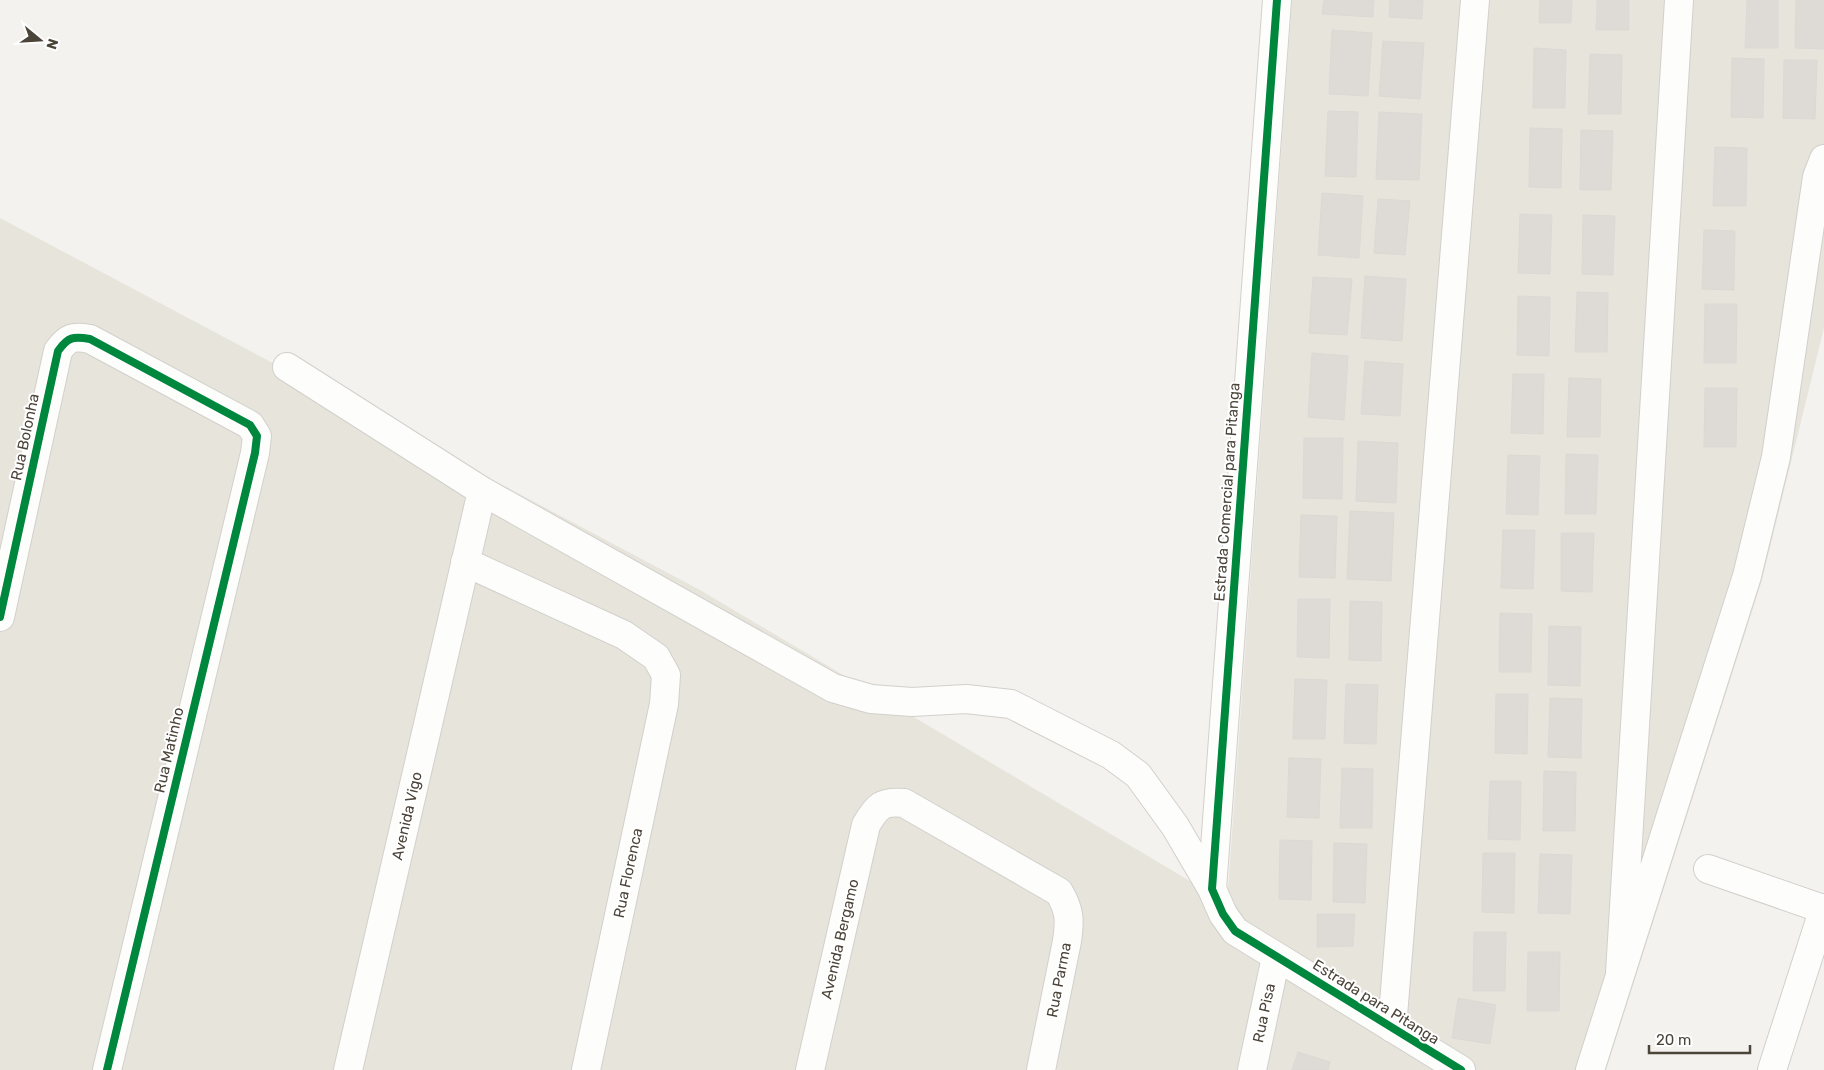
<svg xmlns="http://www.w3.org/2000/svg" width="1824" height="1070" font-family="Rubik,sans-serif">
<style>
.residential{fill:#e7e4dc}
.building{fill:#dedbd6;stroke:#dcd9d4}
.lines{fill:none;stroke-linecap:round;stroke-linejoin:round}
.minor-casing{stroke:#d2d0cb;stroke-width:30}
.minor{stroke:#fdfdfc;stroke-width:28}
.cycleway-casing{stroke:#fff;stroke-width:11}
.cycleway{stroke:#00873e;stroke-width:8}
.labels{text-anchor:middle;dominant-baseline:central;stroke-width:4;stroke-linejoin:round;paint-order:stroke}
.street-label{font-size:15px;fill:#4b4439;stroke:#fff}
</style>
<rect width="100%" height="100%" fill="#f4f2ee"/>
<path class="residential" d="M1292 0H1824V328L1762 580 1606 1070H0V218L700 590 1227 903Z"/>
<path class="building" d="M1324 0H1374L1373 17 1322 14Z
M1390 0H1423L1422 19 1389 17Z
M1540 0H1572L1571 23H1539Z
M1597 0H1629V30H1596Z
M1747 0H1778V48H1745Z
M1796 0H1824V49L1795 48Z
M1332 30 1372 33 1368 96 1329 94Z
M1383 41 1424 43 1420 99 1379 96Z
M1534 48 1566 50 1565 108H1533Z
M1590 54 1622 55 1621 114H1588Z
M1732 58 1764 59 1763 118 1731 117Z
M1784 60H1817L1815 119 1783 118Z
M1328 111 1358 112 1356 177 1325 176Z
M1379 112 1422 114 1419 180 1376 179Z
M1530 128 1562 129 1561 188 1529 187Z
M1581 130 1613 131 1611 190H1580Z
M1715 147 1747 148 1746 206H1713Z
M1322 193 1363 196 1359 258 1318 255Z
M1378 199 1410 201 1405 255 1374 253Z
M1520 214 1552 215 1550 274 1518 273Z
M1583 215 1615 216 1613 275 1582 274Z
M1704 230 1735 231 1734 290 1702 289Z
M1365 276 1406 279 1402 341 1361 338Z
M1313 277 1352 279 1347 335 1309 333Z
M1577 292 1608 293 1607 352H1575Z
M1518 296 1550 297 1549 356 1517 355Z
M1705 304H1737L1736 363H1704Z
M1312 353 1348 356 1344 420 1308 417Z
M1365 361 1403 364 1400 416 1361 414Z
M1513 374H1544L1543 434 1511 433Z
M1569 378 1601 379 1600 437H1567Z
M1705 388H1737L1736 447H1704Z
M1304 438H1343L1342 499 1303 498Z
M1358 441 1398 443 1396 503 1356 501Z
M1566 454 1598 455 1596 514H1565Z
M1508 455 1540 456 1538 515 1506 514Z
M1350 511 1394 513 1391 581 1347 579Z
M1301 515 1337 516 1335 578 1299 577Z
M1503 530H1535L1533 589 1501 588Z
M1561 533H1594L1592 592 1561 591Z
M1298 599H1330L1329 658 1297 657Z
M1350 601 1382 602 1381 661 1349 660Z
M1500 613 1532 614 1531 672H1499Z
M1549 626 1581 627 1580 686 1548 685Z
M1295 679 1327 680 1325 739H1293Z
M1346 684 1378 685 1376 744 1344 743Z
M1496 694H1528L1527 754 1495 753Z
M1550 698 1582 699 1581 758 1548 757Z
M1289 758 1321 759 1319 818 1287 817Z
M1342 768 1373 769 1372 828H1340Z
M1544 771 1576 772 1575 831H1543Z
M1490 781H1521L1520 840 1488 839Z
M1280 840 1312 841 1311 900 1279 899Z
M1334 843 1367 844 1365 903 1333 902Z
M1483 853H1515L1514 913 1482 912Z
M1540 854 1572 855 1570 914 1538 913Z
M1317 914H1355L1353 946 1317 947Z
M1474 932H1506L1505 991H1473Z
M1528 952H1560L1559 1011H1527Z
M1458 998 1496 1005 1490 1044 1452 1038Z
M1298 1052 1330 1062 1328 1070H1292Z"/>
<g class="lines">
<defs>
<path id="minor" d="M1277 0 1212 889 1223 914 1235 931 1461 1070
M287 367 482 491 833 688 871 699 912 702 966 699 1011 704 1111 755 1138 775 1175 826 1212 889
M465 562 624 635 656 657 666 675 664 704 586 1070
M0 617 58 351C68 337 73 336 90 339L250 425 257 436 255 453 107 1070
M1708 869 1823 909
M1620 973 1679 0
M1392 1028 1475 0
M348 1070 482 491
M810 1070 866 825C877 806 882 801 904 803L1059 892C1070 911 1070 920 1067 941L1041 1070
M1252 1070 1276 957
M1590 1070 1747 576 1776 457 1817 177 1824 159
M1772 1070 1824 908"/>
</defs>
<use href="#minor" class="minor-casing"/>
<use href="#minor" class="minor"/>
<defs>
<path id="cycleway" d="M1277 0 1212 889 1223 914 1235 931 1461 1070
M0 617 58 351C68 337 73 336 90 339L250 425 257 436 255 453 107 1070"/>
</defs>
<use href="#cycleway" class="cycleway-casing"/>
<use href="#cycleway" class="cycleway"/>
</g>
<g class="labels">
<g class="street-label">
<text transform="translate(25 437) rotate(-78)">Rua Bolonha</text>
<text transform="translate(1227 492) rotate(-86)">Estrada Comercial para Pitanga</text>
<text transform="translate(169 750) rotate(-77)">Rua Matinho</text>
<text transform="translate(407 816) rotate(-77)">Avenida Vigo</text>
<text transform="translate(628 873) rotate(-78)">Rua Florenca</text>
<text transform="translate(840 939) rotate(-77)">Avenida Bergamo</text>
<text transform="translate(1059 980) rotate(-79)">Rua Parma</text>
<text transform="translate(1376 1002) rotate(32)">Estrada para Pitanga</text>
<text transform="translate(1264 1013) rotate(-78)">Rua Pisa</text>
</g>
</g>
<g transform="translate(40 40) rotate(108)" stroke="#ffffff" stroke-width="4" paint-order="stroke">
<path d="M0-4L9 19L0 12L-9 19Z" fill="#4b4439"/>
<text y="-8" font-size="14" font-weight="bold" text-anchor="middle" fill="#4b4439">N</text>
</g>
<path d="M1649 1045v8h101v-8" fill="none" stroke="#4b4439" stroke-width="2.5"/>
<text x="1656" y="1045" font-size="15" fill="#4b4439" stroke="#ffffff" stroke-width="4" paint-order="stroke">20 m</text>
</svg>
